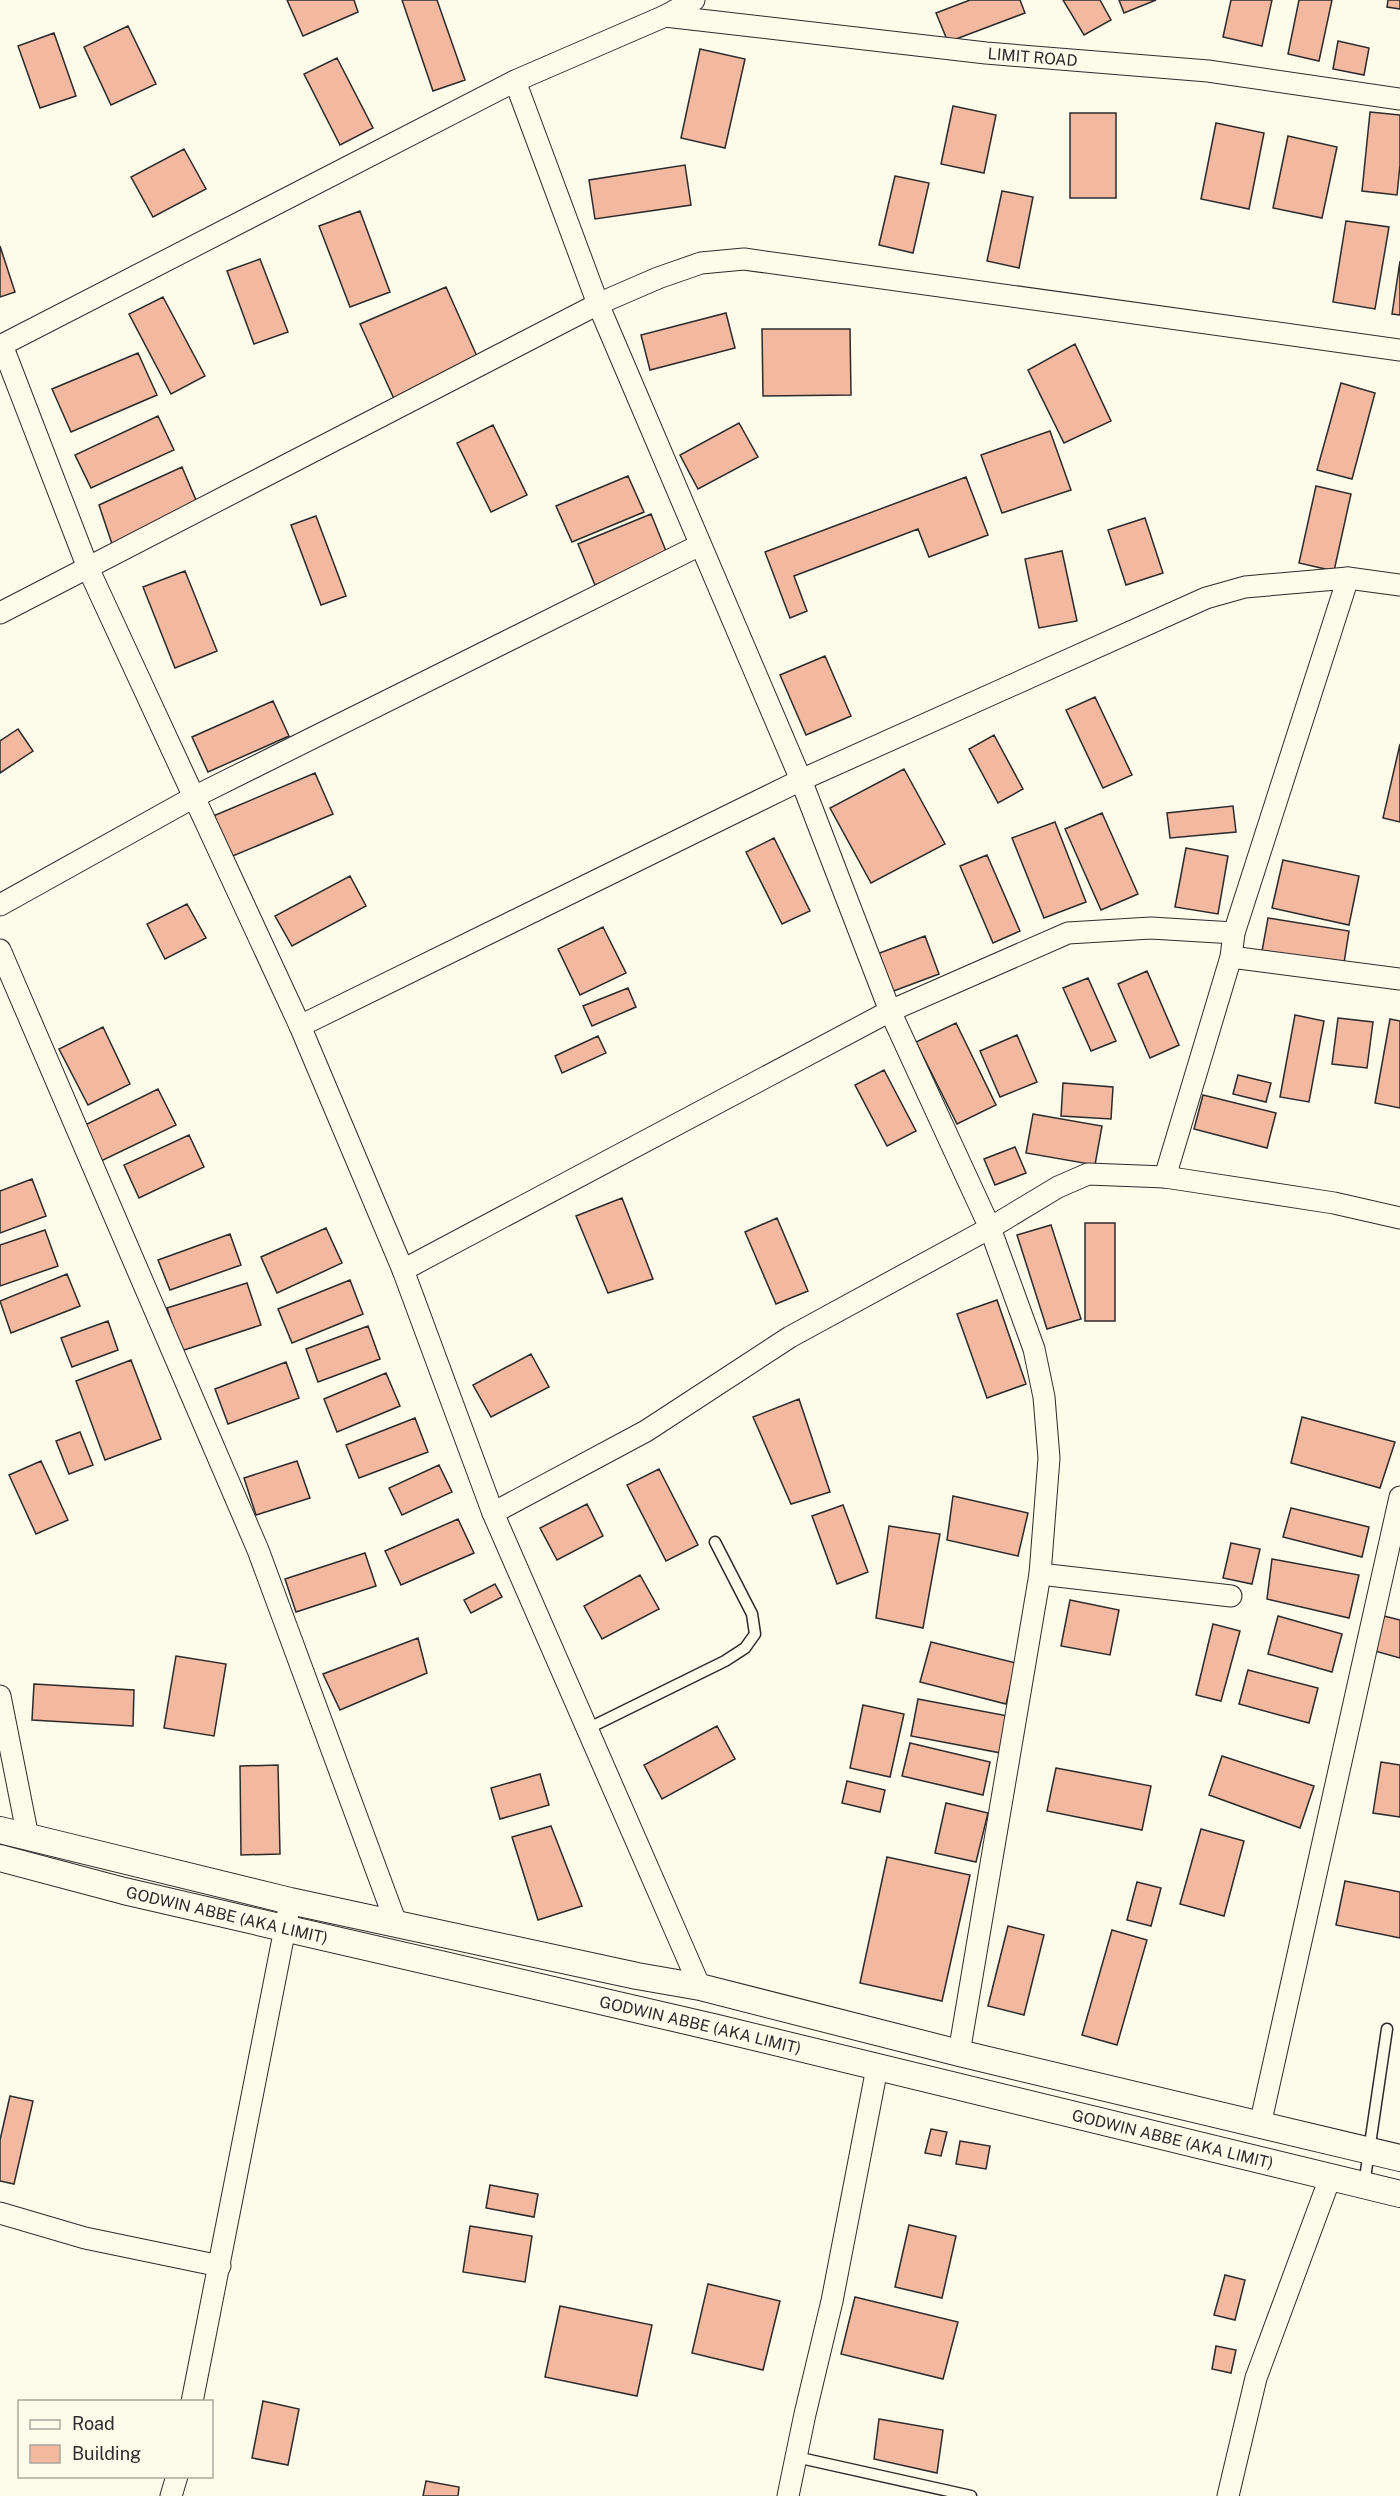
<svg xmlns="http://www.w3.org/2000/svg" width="1400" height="2496" font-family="'Public Sans',sans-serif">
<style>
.building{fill:#f2b8a0;stroke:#2b2b2b;stroke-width:1.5}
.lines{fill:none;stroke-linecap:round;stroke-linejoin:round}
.service-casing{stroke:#2b2b2b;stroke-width:13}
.minor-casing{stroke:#2b2b2b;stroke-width:23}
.tertiary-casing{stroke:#2b2b2b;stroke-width:28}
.service{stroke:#fdfbea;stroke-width:10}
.minor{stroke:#fdfbea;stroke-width:21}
.tertiary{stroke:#fdfbea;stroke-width:26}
.labels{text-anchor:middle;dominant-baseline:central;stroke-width:4.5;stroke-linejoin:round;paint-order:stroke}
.street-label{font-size:16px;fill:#2b2b2b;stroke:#fdfbea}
</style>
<rect width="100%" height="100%" fill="#fdfbea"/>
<path class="building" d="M287 0H354L358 12 303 36Z
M402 0H437L465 80 433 91Z
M970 0H1020L1025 13 948 42 936 13Z
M1063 0H1100L1111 20 1084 35Z
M1119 0H1156L1124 13Z
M1231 0H1272L1262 46 1223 37Z
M1299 0H1332L1319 61 1288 54Z
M1388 0H1400V9L1387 7Z
M128 26 156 84 111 105 84 47Z
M54 33 76 96 40 108 18 46Z
M1338 41 1369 48 1364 75 1333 69Z
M700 49 745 59 725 148 681 138Z
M337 58 373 128 340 145 304 74Z
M953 106 996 115 984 173 941 164Z
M1370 112 1400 115V165L1397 195 1362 191Z
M1070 113H1116V198H1070Z
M1216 123 1264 133 1249 209 1201 199Z
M1288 136 1337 147 1322 218 1273 208Z
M184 149 206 189 153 217 131 177Z
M685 165 691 205 595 219 589 180Z
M895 176 929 183 913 253 879 245Z
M1002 191 1033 197 1019 268 987 261Z
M360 211 390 292 350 307 319 226Z
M1346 221 1389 227 1375 309 1333 302Z
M0 246 15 292 0 297Z
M260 259 288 332 254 344 227 271Z
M1400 261V315L1392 314Z
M446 287 480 363 395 401 360 324Z
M163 297 205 376 171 394 129 314Z
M726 313 735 348 650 370 641 335Z
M762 329H850L851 395 763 396Z
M1075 344 1111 421 1064 443 1028 370Z
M138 353 157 395 71 432 52 389Z
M1341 383 1375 393 1352 479 1317 470Z
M158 416 174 450 91 488 75 455Z
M739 423 758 457 698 489 680 455Z
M493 425 527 495 491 512 457 443Z
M1050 431 1071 490 1002 513 981 455Z
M182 467 201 512 114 550 99 505Z
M628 476 644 512 572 542 556 506Z
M966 477 988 535 929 557 918 529 794 576 807 611 790 618 765 552Z
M1316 486 1351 494 1334 571 1299 563Z
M651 514 668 556 595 585 578 544Z
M316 516 346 596 321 605 291 525Z
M1145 518 1163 573 1126 585 1108 530Z
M1062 551 1077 621 1039 628 1025 559Z
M185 571 217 651 175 668 143 587Z
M825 656 851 716 806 735 780 675Z
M1095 697 1132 775 1103 788 1066 710Z
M273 701 289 736 208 772 192 737Z
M18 729 33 751 0 773V741Z
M994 735 1023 789 998 803 969 749Z
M1400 744V822L1383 818Z
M904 769 945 844 871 883 830 808Z
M315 773 333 814 228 858 211 817Z
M1233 806 1236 832 1170 838 1167 813Z
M1102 813 1138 894 1101 910 1065 829Z
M1055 822 1086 902 1044 918 1012 838Z
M774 838 810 911 782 924 746 852Z
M1186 848 1228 856 1218 914 1175 907Z
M987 855 1020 931 993 943 960 866Z
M1283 860 1359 876 1349 925 1272 908Z
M350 876 366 906 292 946 275 916Z
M187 904 206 938 165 959 147 924Z
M1268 918 1349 931 1344 963 1262 951Z
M603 927 626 973 580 995 558 949Z
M925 936 939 974 891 992 877 954Z
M1147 971 1179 1045 1150 1058 1118 984Z
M1088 978 1116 1041 1091 1051 1063 988Z
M628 988 636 1007 592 1026 583 1006Z
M1295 1015 1324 1021 1309 1102 1280 1097Z
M1338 1018 1373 1022 1367 1068 1332 1064Z
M1390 1019 1400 1021V1108L1375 1103Z
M956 1023 996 1105 957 1124 916 1042Z
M103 1027 130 1084 88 1105 59 1049Z
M1017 1035 1037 1082 1000 1097 980 1051Z
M598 1036 606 1053 562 1073 555 1056Z
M884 1070 916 1131 887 1146 855 1085Z
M1238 1075 1271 1083 1266 1102 1233 1094Z
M1063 1083 1113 1087 1111 1119 1061 1116Z
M158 1089 176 1125 99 1162 81 1127Z
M1203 1095 1276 1113 1267 1148 1194 1129Z
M1033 1114 1102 1126 1095 1165 1026 1153Z
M189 1135 204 1167 139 1198 124 1165Z
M1015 1147 1026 1173 995 1185 984 1159Z
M32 1179 46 1216 0 1233V1191Z
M622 1198 653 1279 608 1293 576 1216Z
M777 1218 808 1291 776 1304 745 1232Z
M1085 1223H1115V1321H1085Z
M1051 1225 1081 1319 1047 1329 1017 1235Z
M326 1228 342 1263 277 1293 261 1257Z
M45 1230 58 1266 0 1286V1245Z
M230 1234 241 1265 170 1290 158 1260Z
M67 1274 80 1306 11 1333 0 1301Z
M350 1280 363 1314 292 1343 278 1309Z
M247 1283 261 1325 181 1351 167 1308Z
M997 1300 1026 1384 987 1398 957 1314Z
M108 1321 118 1350 72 1367 61 1338Z
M368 1326 380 1359 318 1382 306 1349Z
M531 1354 549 1387 491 1417 473 1385Z
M131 1360 161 1439 105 1460 76 1381Z
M286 1362 299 1398 228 1424 215 1389Z
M386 1373 400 1406 337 1432 324 1399Z
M799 1399 830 1492 791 1504 753 1417Z
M1302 1417 1395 1442 1380 1488 1291 1463Z
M415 1418 428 1452 359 1478 346 1445Z
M80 1432 93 1465 69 1474 56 1441Z
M41 1461 68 1520 36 1534 9 1475Z
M297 1461 310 1498 256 1515 244 1478Z
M439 1465 452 1492 402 1515 389 1488Z
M659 1469 698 1545 666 1561 627 1485Z
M953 1496 1028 1513 1018 1556 947 1540Z
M587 1504 603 1536 557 1560 540 1528Z
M843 1505 868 1572 837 1584 812 1516Z
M1291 1508 1369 1527 1362 1557 1283 1537Z
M458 1519 474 1553 401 1585 385 1551Z
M889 1526 940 1534 923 1628 876 1618Z
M1231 1543 1260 1549 1252 1584 1223 1578Z
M365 1553 376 1586 296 1612 285 1579Z
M1272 1559 1359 1575 1349 1618 1267 1599Z
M640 1575 659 1609 602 1639 584 1606Z
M495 1584 502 1597 471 1613 464 1600Z
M1070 1600 1119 1610 1110 1655 1061 1646Z
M1278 1616 1342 1634 1332 1672 1268 1654Z
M1384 1616 1400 1620V1658L1375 1651Z
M1213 1624 1240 1631 1221 1701 1196 1695Z
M418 1638 427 1673 340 1710 323 1674Z
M931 1642 1016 1663 1006 1704 920 1682Z
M176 1656 226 1664 214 1736 164 1728Z
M1248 1670 1318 1688 1309 1723 1239 1704Z
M34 1684 134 1690 133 1726 32 1720Z
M918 1699 1008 1716 1001 1753 911 1736Z
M863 1705 904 1714 890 1777 850 1768Z
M717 1726 735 1759 662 1799 644 1765Z
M910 1743 990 1762 983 1795 902 1776Z
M1222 1756 1314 1786 1300 1828 1209 1795Z
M1381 1762 1400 1765V1817L1373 1813Z
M278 1765 280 1854 241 1855 240 1766Z
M1056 1768 1151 1786 1142 1830 1047 1811Z
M540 1774 549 1805 500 1819 491 1788Z
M847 1781 885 1790 880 1812 842 1803Z
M946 1803 988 1813 976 1862 935 1853Z
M551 1826 582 1906 538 1920 512 1837Z
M1201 1829 1244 1841 1224 1916 1180 1904Z
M887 1857 970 1875 942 2001 860 1983Z
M1345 1881 1400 1892V1938L1336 1925Z
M1137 1882 1161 1888 1151 1926 1127 1920Z
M1008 1926 1044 1935 1024 2015 988 2006Z
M1112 1930 1147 1940 1117 2045 1082 2035Z
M10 2096 33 2101 14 2184 0 2181V2140Z
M931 2129 947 2132 941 2156 925 2153Z
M960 2141 990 2146 986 2169 956 2164Z
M490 2185 538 2194 534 2217 486 2208Z
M909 2225 956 2236 942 2298 895 2287Z
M470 2226 532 2236 525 2282 463 2272Z
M1225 2275 1245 2280 1235 2320 1214 2315Z
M708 2284 780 2301 763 2370 692 2353Z
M855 2297 958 2322 943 2379 841 2354Z
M560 2306 652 2325 637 2396 545 2377Z
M1216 2346 1236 2350 1231 2373 1212 2369Z
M263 2401 299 2409 288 2465 252 2458Z
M879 2419 943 2430 937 2473 874 2459Z
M426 2481 459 2487 458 2496H423Z"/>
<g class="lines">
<defs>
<path id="service" d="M587 1729 725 1661 745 1648 755 1634 752 1614 715 1542
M1364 2185 1387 2029
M796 2457 971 2496"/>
<g id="minor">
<path id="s1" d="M665 16 986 53 1208 71 1400 99"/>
<path d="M515 81 598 304 801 780 890 1011 990 1228 1034 1349 1044 1397 1049 1458 1040 1574 959 2053"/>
<path d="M2 345 88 568 300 1026 403 1270 493 1513 700 1987"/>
<path d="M0 346 515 81 665 16 694 0"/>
<path d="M0 613 598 304 658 278 701 263 744 259 1400 350"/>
<path d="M0 905 194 797 700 545"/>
<path d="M0 950 258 1550 396 1923"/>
<path d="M1231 957 1400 979"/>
<path d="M300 1026 801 780 1206 598 1245 587 1348 578 1400 585"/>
<path d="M1165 1177 1231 957 1234 933 1348 578"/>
<path d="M403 1270 890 1011 1068 933 1151 928 1234 933"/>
<path d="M493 1513 646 1431 790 1337 990 1228 1058 1187 1088 1174 1165 1177 1334 1203 1400 1218"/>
<path d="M1040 1574 1231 1596"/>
<path d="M0 1696 28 1837"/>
<path d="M1260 2125 1400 1497"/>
<path d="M0 2213 85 2238 220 2266"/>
<path d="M192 2402 288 1913"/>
<path d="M171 2496 177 2476"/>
<path d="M788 2496 805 2414 832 2301 877 2068"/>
<path d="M1228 2496 1256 2378 1330 2178"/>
</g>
<g id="tertiary">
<path d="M0 1830 290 1901 637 1976 700 1987 959 2053 1400 2158"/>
<path id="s2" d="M0 1858 124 1891 717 2028 1400 2194"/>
</g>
</defs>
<use href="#service" class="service-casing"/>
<use href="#minor" class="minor-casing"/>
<use href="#tertiary" class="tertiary-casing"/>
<use href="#service" class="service"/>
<use href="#minor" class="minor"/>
<use href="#tertiary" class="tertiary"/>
</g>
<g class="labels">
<g class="street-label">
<text stroke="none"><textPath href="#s1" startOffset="370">LIMIT ROAD</textPath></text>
<text stroke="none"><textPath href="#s2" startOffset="234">GODWIN ABBE (AKA LIMIT)</textPath></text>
<text stroke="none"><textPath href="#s2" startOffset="720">GODWIN ABBE (AKA LIMIT)</textPath></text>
<text stroke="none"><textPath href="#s2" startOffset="1206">GODWIN ABBE (AKA LIMIT)</textPath></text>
</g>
</g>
<rect x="18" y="2400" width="195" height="78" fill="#fdfbea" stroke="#a9a89e" stroke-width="1.5"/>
<rect x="30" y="2420" width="30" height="9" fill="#fdfbea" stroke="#a9a89e" stroke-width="1.5"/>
<text x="72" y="2430" font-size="18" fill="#2b2b2b">Road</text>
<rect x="30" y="2445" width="30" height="18" fill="#f2b8a0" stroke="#a9a89e" stroke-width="1.5"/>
<text x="72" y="2460" font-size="18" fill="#2b2b2b">Building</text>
</svg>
